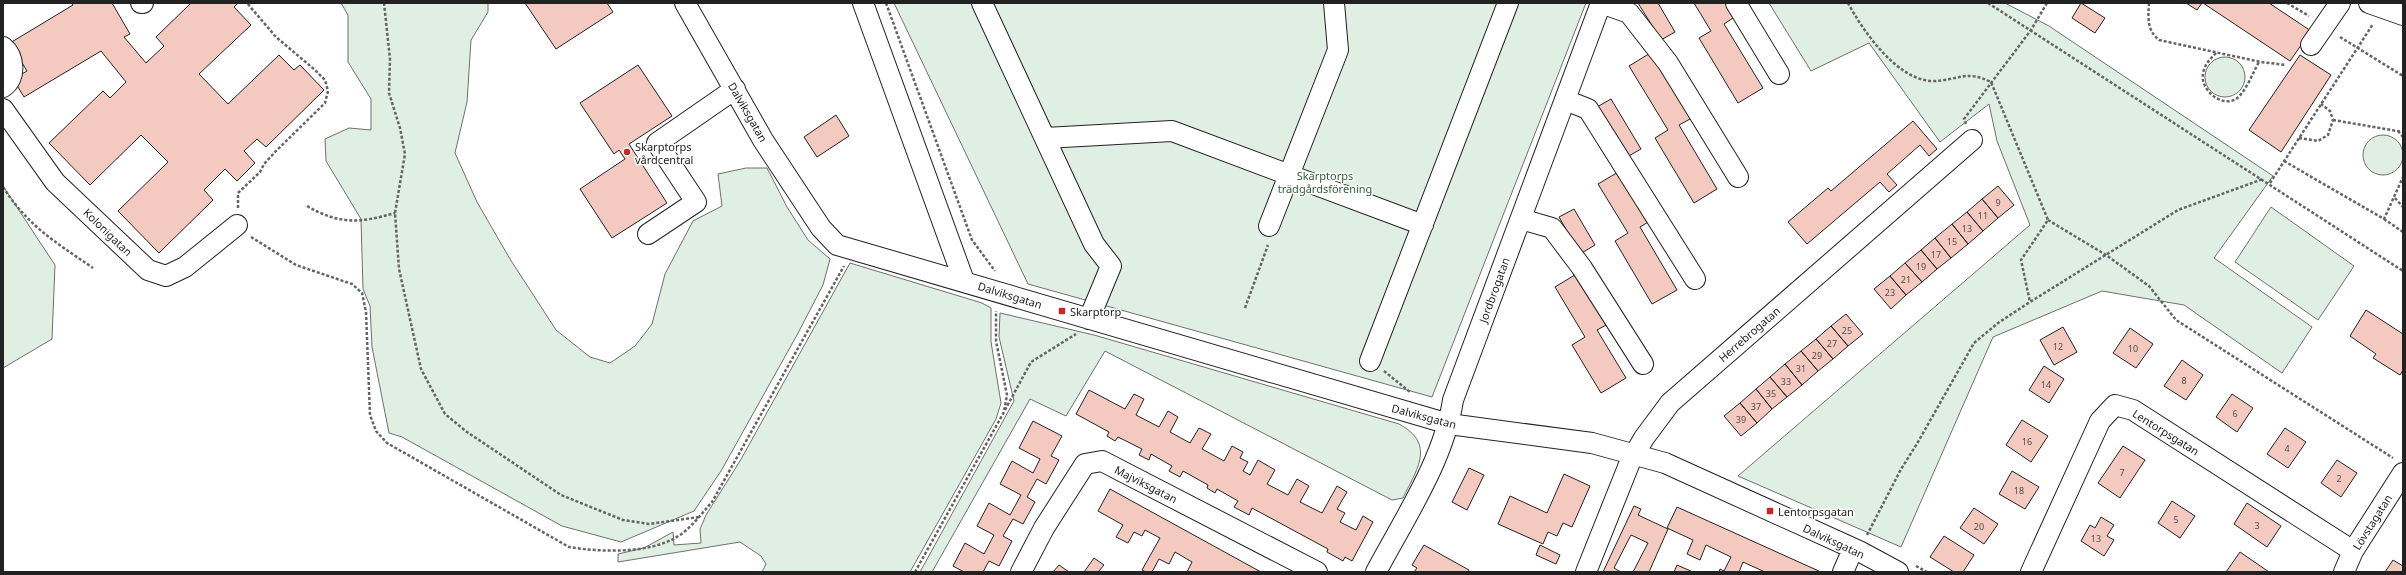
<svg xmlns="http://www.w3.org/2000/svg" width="2406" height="575" font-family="'Noto Sans',sans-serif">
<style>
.green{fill:#e0efe3;stroke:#6f6f6f}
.building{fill:#f3c9c0;stroke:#222}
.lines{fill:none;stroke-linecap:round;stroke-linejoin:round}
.minor-casing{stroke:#222;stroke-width:22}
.path{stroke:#646464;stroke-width:2.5;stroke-dasharray:3 2;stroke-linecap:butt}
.minor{stroke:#fff;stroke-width:20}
.poi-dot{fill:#c62828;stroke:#fff;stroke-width:1.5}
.labels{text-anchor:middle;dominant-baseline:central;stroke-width:3;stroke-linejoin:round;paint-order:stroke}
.number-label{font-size:9px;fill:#564c4a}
.street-label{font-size:11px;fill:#222;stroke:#fff}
.poi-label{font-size:11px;fill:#222;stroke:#fff;text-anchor:start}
.park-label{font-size:11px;fill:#2f5e38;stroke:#fff}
</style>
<rect width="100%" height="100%" fill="#fff"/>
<path class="green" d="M341 3H488V12L471 40 467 102 455 153 477 202 510 259 556 330 590 357 610 363 635 346 652 324 665 274 693 221 722 206 718 174 746 168H767L787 207 808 240 830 259 823 285 797 335 721 471 694 511 621 542 562 526 402 437 389 433 372 347 370 306 363 289 361 219 326 161 325 139 349 128 371 130V99L348 62V15Z
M894 3H1586L1432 397 1028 284Z
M1769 3H2005L2049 26 2273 176 2214 258 2312 327 2282 373 2184 305 2102 291 1993 337 1901 547 1738 476 2030 225 1997 141 1989 104 1940 142 1869 43 1811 71Z
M2205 77a20 20 0 1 1 40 0a20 20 0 1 1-40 0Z
M2363 155a20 20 0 1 1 40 0a20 20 0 1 1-40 0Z
M3 186 55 265 52 339 3 368Z
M2271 207 2354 266 2318 320 2235 262Z
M850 263 982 303 991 308V342L1001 403 996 419 910 572H762L766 564 761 556 740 542 618 562V554L644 548 673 532 674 545 701 543 700 529 706 515 740 461Z
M1000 313 1094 335 1399 424C1436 444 1417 469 1403 498L1392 500 1105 351 1066 416 1030 399 932 572H920L1014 401 999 337Z"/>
<path class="building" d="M72 3H112L130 34 124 37 146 63 164 46 156 37 191 3H238L234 7 251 25 199 74 228 104 279 55 294 70 300 65 324 90 266 147 257 139 244 151 255 163 237 181 225 169 204 190 213 200 159 253 118 211 168 162 141 135 90 185 49 143 103 91 110 98 126 82 101 51 24 97 13 79 27 71 10 43 73 5Z
M525 3H607L613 12 556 49Z
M1638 3H1658L1675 32 1661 40Z
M1694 3H1728L1736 16 1724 24 1763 88 1738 103 1699 38 1711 31Z
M2081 3 2105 18 2095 33 2072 18Z
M2186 3H2202L2197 10Z
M2203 3H2269L2311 31 2290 61Z
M1652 52 1692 118 1679 125 1717 189 1694 203 1655 138 1668 130 1629 66Z
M2300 55 2331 75 2281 152 2249 130Z
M638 65 672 116 629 144 667 203 612 238 580 189 625 159 619 150 614 154 580 103Z
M1611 99 1641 149 1627 157 1597 107Z
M836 115 849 136 817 157 804 137Z
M1913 121 1937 149 1929 156 1920 145 1887 174 1897 185 1889 192 1880 182 1807 244 1788 222 1828 188 1831 191Z
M1620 171 1650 221 1640 227 1677 290 1652 304 1615 241 1628 233 1598 184Z
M1998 186 2014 205 1998 218 1982 199Z
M1982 199 1998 218 1983 231 1967 212Z
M1574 209 1595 245 1580 254 1559 217Z
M1967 212 1983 231 1968 244 1952 224Z
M1952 224 1968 244 1951 258 1935 238Z
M1935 238 1951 258 1937 269 1921 250Z
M1921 250 1937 269 1922 282 1905 263Z
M1905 263 1922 282 1906 295 1890 276Z
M1578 273 1608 324 1597 330 1626 378 1601 393 1572 345 1585 337 1555 287Z
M1890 276 1906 295 1891 309 1874 289Z
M2366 310 2403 334V370L2400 375 2373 358 2376 354 2350 336Z
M1846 314 1863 334 1848 346 1831 326Z
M1831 326 1848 346 1833 359 1816 339Z
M2063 327 2077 352 2054 365 2040 340Z
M2130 328 2153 344 2136 368 2113 353Z
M1816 339 1833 359 1818 371 1801 351Z
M1801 351 1818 371 1802 385 1785 364Z
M2182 360 2203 375 2186 400 2164 386Z
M1785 364 1802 385 1787 397 1770 377Z
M2044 366 2064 379 2049 403 2029 390Z
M1770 377 1787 397 1772 409 1756 389Z
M1756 389 1772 409 1757 423 1740 403Z
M1089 390 1125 409 1134 394 1144 399 1136 415 1159 427 1168 411 1178 417 1170 432 1190 443 1199 428 1211 434 1202 449 1224 461 1232 446 1243 452 1240 458 1248 462 1243 471 1250 475 1258 460 1275 470 1267 484 1288 495 1297 479 1309 486 1300 502 1322 513 1337 486 1347 492 1337 509 1345 513 1340 522 1356 530 1363 516 1373 522 1352 561 1345 557 1343 561 1327 552 1328 549 1252 508 1249 515 1234 507 1238 501 1217 489 1215 493 1207 488 1208 485 1183 471 1180 477 1169 471 1172 466 1151 454 1149 460 1139 455 1142 449 1118 437 1115 441 1107 436 1109 432 1076 414Z
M2232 394 2253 408 2237 432 2216 417Z
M1740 403 1757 423 1741 436 1724 416Z
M2022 420 2048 436 2031 462 2006 445Z
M1033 421 1062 436 1051 456 1059 460 1046 484 1037 479 1027 497 1035 502 1023 524 1013 519 1003 536 1012 541 999 566 989 561 983 572H964L953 566 965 543 984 554 994 535 977 526 989 503 1010 515 1021 495 1000 484 1012 461 1033 473 1040 459 1019 448Z
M2285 428 2306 442 2288 468 2267 454Z
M2123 446 2145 460 2120 498 2098 483Z
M2337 460 2357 473 2341 497 2321 483Z
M1469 468 1484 475 1467 510 1452 502Z
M2012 471 2039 487 2025 509 1999 494Z
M1564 474 1590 486 1572 527 1563 523 1557 536 1548 532 1543 544 1498 524 1510 496 1547 513Z
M1110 489 1261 572H1187L1192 562 1175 552 1169 564 1159 559 1152 572H1146L1142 570 1160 538 1145 530 1142 536 1134 532 1128 543 1116 537 1123 525 1098 511Z
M2172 501 2195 516 2180 538 2158 523Z
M2247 503 2281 526 2267 547 2234 524Z
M1634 506 1641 509 1638 515 1668 529 1649 572H1633L1648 543 1631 535 1614 568 1621 572H1603Z
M1677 507 1821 572H1765L1743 562 1739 572H1719L1720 569 1724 571 1731 557 1706 545 1700 560 1687 554 1693 540 1667 528Z
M1974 508 1998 524 1984 544 1960 528Z
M2101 517 2114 525 2107 536 2114 540 2104 556 2081 541 2090 525 2095 528Z
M1944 536 1974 555 1963 572H1954L1930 557Z
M1424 545 1469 570 1468 572H1414L1417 568 1412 565Z
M1540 545 1560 555 1556 564 1536 555Z
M2240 552 2269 572H2226Z
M1094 558 1104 565 1098 572H1084Z
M2393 560 2403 566V572H2385Z
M1059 565 1069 572H1053Z
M1677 565 1693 572H1674Z"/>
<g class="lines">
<defs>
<path id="minor" d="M141 3H143
M685 3 763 140 821 228 837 245 1449 424 1592 443 1665 463 1859 551 1898 572
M863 3 964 281
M982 3 1094 244 1111 266 1089 319
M1601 3 1629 13 1668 63 1738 177
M1736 3 1779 74
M2369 3 2403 15
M2311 45 2340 3
M3 47C14 56 17 78 3 87
M1565 100 1588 109 1695 279
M3 109 55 182 148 270 166 276 185 267 237 225
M1045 138 1172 131 1423 225
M1521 219 1552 228 1582 268 1643 364
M1269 226 1338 50 1334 3
M648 234 696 202 657 143 735 89
M1370 361 1508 3
M1021 572 1044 528 1085 464 1102 461 1317 572
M1376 572C1404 519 1444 460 1453 400L1601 3
M1586 572 1630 462 1644 438 1670 403 1972 140
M1843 572 1853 549
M2031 572 2100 421 2115 405 2133 410 2353 551
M2344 572 2353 551 2403 473"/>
</defs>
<use href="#minor" class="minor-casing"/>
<path class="path" d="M384 3 390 59 389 93 400 128 405 154 395 213 399 269 421 369 445 414 467 432 561 495 623 520 649 524 699 517
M886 3 972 240 995 271
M1848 3C1863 31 1897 80 1932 81 1958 81 1965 69 1991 82L2048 220 2021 260 2030 302
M1988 3 2403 271
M2149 3C2148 19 2147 30 2159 40L2261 62 2286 65
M2287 3 2309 16
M2340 37 2403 76
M2216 53C2210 59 2204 65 2203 74 2200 89 2221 108 2236 99 2246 92 2253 72 2259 62
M2333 120 2403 132
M1966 124 1964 119 2031 30 2047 3
M2398 131 2403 137
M2299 138 2318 141 2328 135 2333 120 2330 111 2321 104
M2284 161 2384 219 2403 177
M2270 183 2373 24
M3 187C29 227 54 241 93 268
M2395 198 2403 207
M307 206C340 225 360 223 395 213
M238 208V193L260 172 264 164 276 151 325 103 328 91 325 80 315 70 276 37 247 3
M2384 219 2403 232
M2048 220 2106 255 2149 286 2176 320 2393 458
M251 237 296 265 352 284 362 293 366 312 370 415 376 431 387 443 569 547C600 552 646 554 675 538 690 530 701 514 712 502L844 266
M1245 308 1268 245
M1384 371 1410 392
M1005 410 1031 362 1076 334
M1867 535 1900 471 1918 442 1974 343 1998 323 2030 302 2178 210 2263 179
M1916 566 1927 572
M915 572 1004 412 1007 395 996 341V311"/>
<use href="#minor" class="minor"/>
</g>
<g class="poi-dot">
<circle cx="627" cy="152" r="4"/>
<rect x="1058" y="307" width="8" height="8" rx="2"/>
<rect x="1766" y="507" width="8" height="8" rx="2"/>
</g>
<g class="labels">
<g class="number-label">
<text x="1998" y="202">9</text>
<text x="1983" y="215">11</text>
<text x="1967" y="228">13</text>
<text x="1952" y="241">15</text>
<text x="1936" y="254">17</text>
<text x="1921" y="266">19</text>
<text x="1906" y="279">21</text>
<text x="1890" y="292">23</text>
<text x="1847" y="330">25</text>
<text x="1832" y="343">27</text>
<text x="2058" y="346">12</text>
<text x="2133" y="348">10</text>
<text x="1817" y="355">29</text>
<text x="1801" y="368">31</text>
<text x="2184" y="380">8</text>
<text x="1786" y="381">33</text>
<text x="2046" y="384">14</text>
<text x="1771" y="393">35</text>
<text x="1756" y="406">37</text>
<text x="2235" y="413">6</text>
<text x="1741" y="419">39</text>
<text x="2027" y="441">16</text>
<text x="2287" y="448">4</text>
<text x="2122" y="472">7</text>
<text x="2339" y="478">2</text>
<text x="2019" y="490">18</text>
<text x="2176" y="519">5</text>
<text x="2257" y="525">3</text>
<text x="1979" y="526">20</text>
<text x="2096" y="538">13</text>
</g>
<g class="street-label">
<text transform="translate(748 112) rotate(60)">Dalviksgatan</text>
<text transform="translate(108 232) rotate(44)">Kolonigatan</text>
<text transform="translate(1494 290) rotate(-70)">Jordbrogatan</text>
<text transform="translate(1010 295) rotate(17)">Dalviksgatan</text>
<text transform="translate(1749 334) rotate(-41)">Herrebrogatan</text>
<text transform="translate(1424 416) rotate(15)">Dalviksgatan</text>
<text transform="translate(2166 432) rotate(32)">Lentorpsgatan</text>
<text transform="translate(1146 484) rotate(27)">Majviksgatan</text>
<text transform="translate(2372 522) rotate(-58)">Lövstagatan</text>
<text transform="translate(1834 541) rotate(25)">Dalviksgatan</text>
</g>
<g class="poi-label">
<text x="635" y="146">Skarptorps<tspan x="635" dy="13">vårdcentral</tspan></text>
<text x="1070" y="311">Skarptorp</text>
<text x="1778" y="511">Lentorpsgatan</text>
</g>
<g class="park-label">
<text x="1325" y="175">Skarptorps<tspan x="1325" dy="13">trädgårdsförening</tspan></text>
</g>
</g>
<rect width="2406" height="575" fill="none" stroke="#222222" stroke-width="8"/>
</svg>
